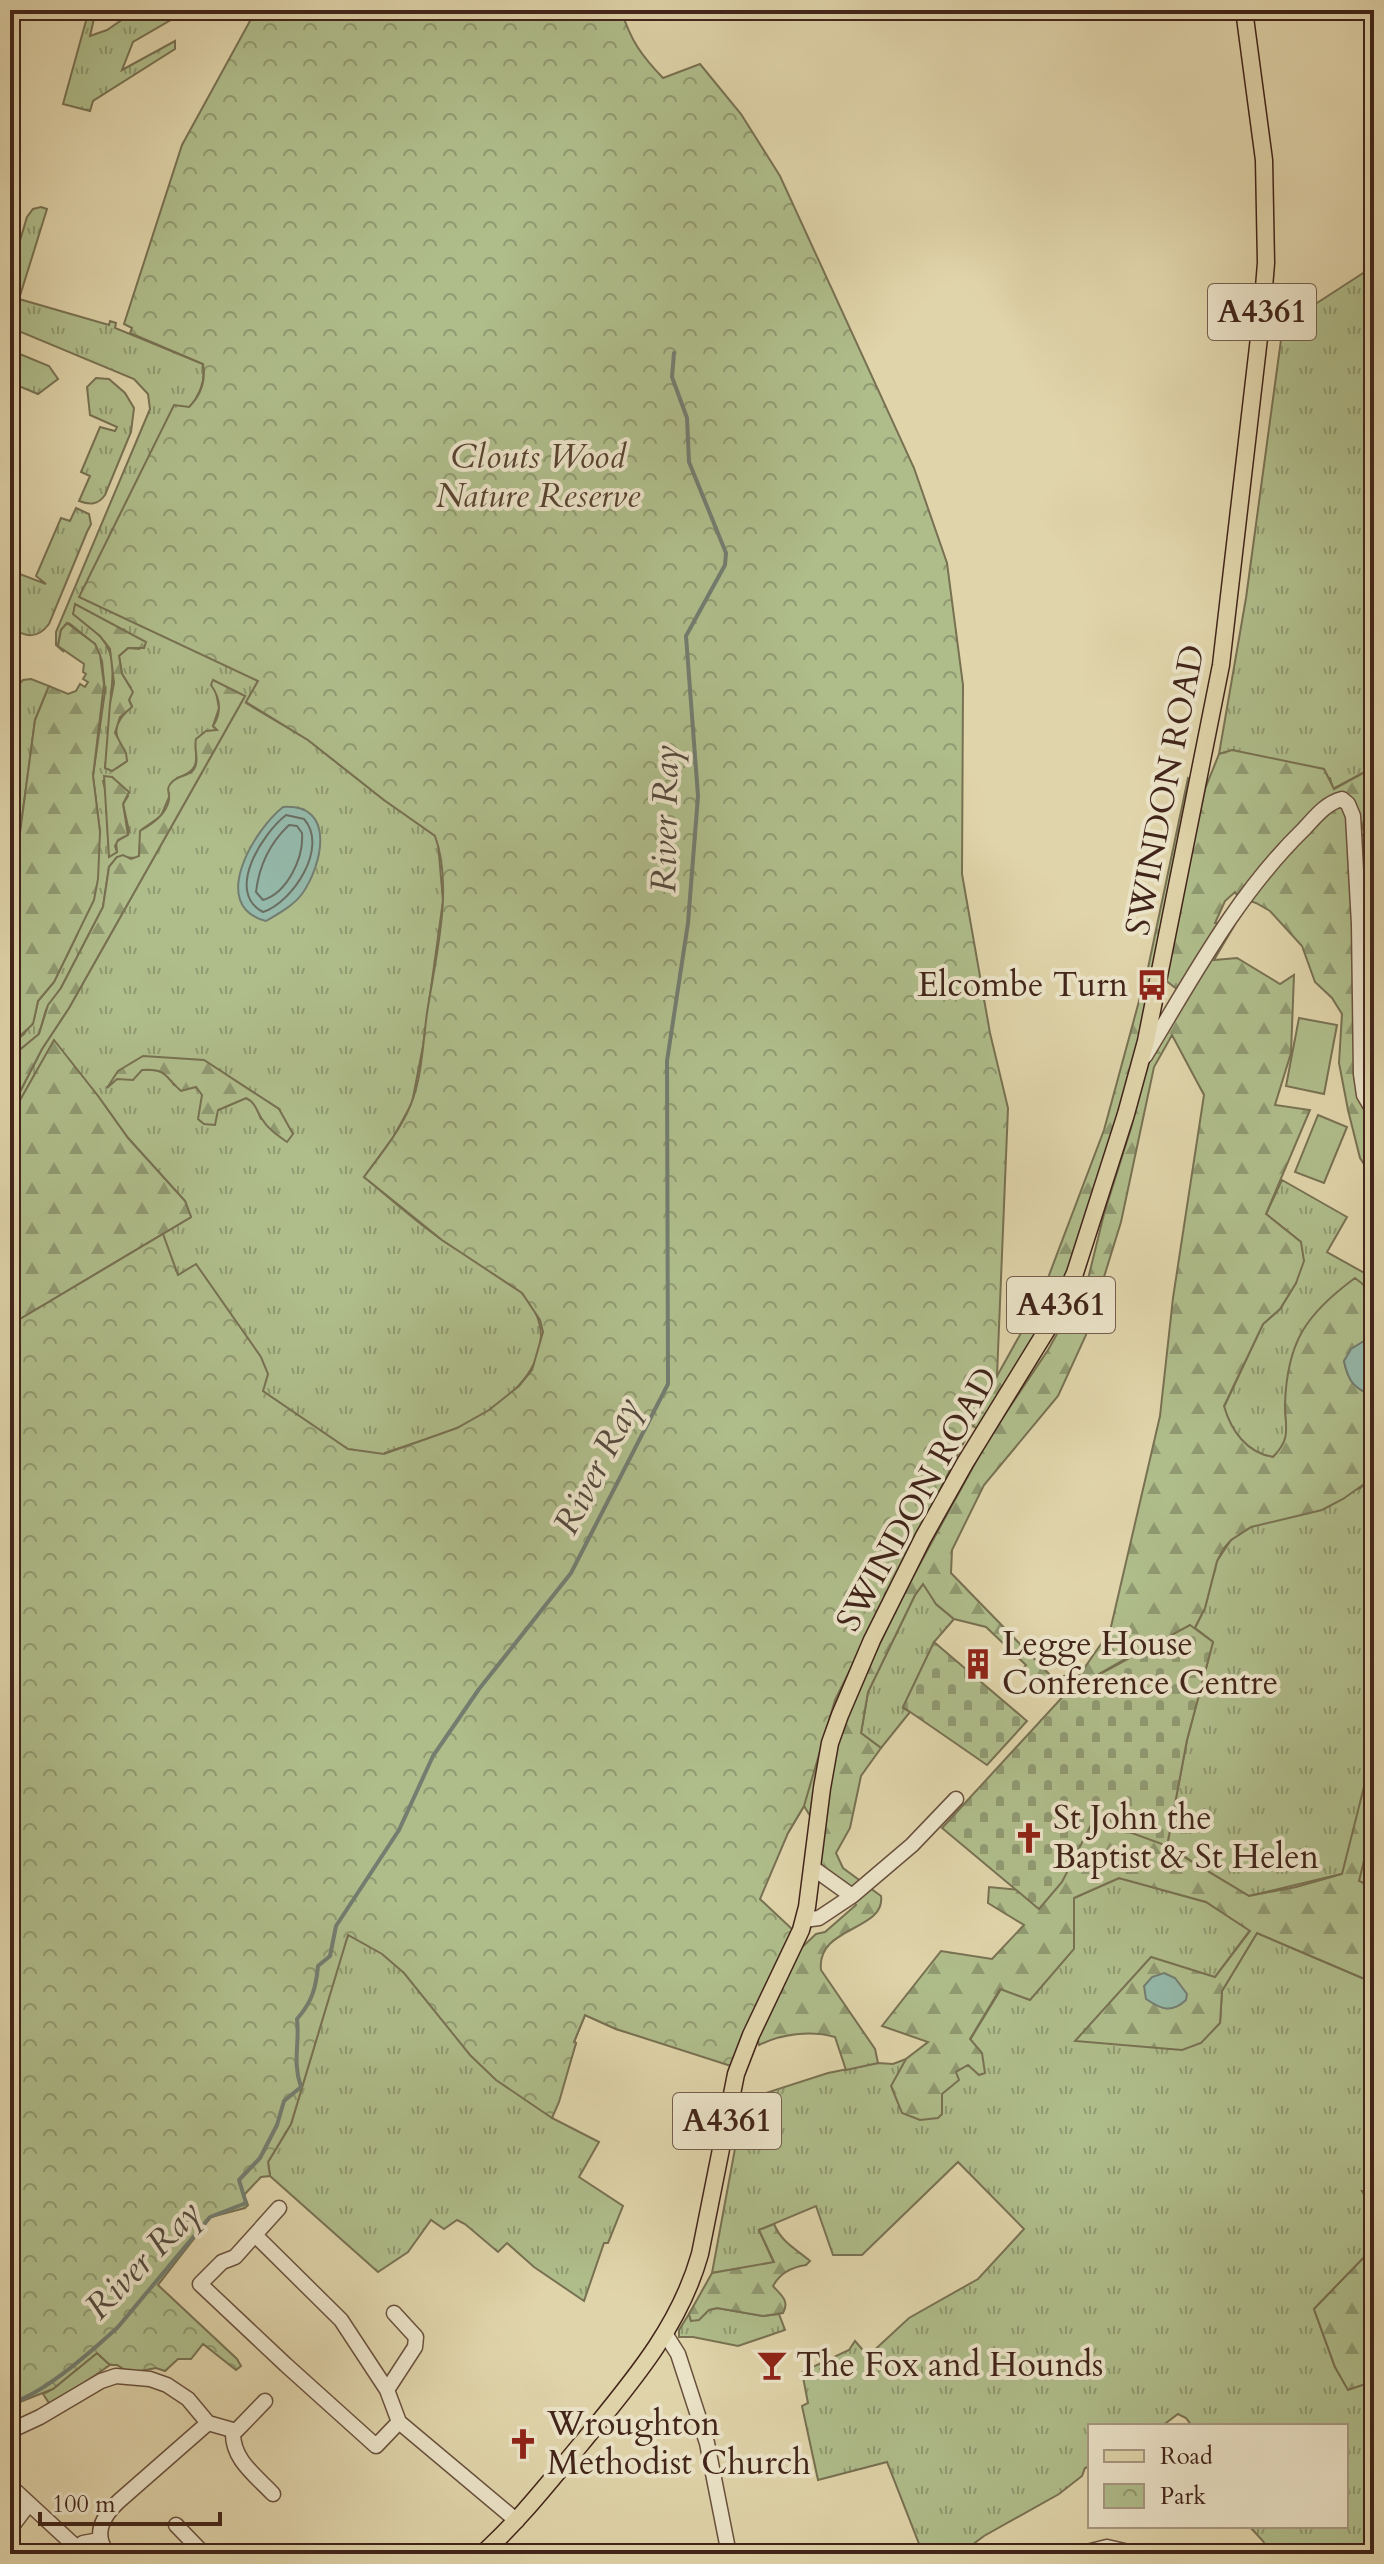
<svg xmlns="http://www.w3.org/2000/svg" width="1384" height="2564" font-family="Cardo,serif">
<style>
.grass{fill:url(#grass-tufts);stroke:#787152;stroke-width:2;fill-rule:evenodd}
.forest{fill:url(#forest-firs);stroke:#787152;stroke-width:2;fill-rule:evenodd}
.cemetery{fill:url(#cemetery-stones);stroke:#787152;stroke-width:2}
.park{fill:url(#park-crowns);stroke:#787152;stroke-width:2}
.garden{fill:#afbd8b;stroke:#787152;stroke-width:2}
.water{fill:#94b8a9;stroke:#737d70;stroke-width:2}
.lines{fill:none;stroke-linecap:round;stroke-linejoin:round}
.shore{stroke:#6b6e62;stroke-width:2}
.stream{stroke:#737d70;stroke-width:4}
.minor-casing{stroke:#6a513e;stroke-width:17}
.major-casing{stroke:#42251a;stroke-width:19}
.minor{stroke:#ebe3c8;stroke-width:14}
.major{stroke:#e0d4aa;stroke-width:16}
.labels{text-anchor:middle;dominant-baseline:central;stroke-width:8;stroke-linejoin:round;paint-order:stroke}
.shield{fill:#ebe3c8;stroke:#755e4e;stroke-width:2}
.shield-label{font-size:32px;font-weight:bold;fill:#42251a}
.park-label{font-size:34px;font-style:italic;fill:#584331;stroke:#ebe3c8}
.street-label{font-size:34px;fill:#42251a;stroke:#ebe3c8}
.poi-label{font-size:34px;fill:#42251a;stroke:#ebe3c8;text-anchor:start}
.water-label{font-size:36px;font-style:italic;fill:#564a3e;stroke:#ebe3c8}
</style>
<defs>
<pattern id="grass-tufts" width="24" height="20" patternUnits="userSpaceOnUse" patternTransform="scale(2)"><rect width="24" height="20" fill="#afbd8b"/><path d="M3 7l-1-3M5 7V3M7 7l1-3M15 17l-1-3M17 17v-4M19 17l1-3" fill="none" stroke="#909971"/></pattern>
<pattern id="forest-firs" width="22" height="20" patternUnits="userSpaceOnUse" patternTransform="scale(2)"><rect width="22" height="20" fill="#afbd8b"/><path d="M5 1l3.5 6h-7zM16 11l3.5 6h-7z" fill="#909971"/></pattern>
<pattern id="cemetery-stones" width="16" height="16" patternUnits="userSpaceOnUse" patternTransform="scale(2)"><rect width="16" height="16" fill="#afbd8b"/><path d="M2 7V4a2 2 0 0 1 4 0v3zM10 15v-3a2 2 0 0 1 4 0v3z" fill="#909971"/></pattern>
<pattern id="park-crowns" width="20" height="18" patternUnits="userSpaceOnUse" patternTransform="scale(2)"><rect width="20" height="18" fill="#afbd8b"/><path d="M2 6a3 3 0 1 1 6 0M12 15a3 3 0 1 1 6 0" fill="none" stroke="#909971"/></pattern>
</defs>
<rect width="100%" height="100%" fill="#e0d4aa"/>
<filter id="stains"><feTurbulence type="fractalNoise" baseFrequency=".0025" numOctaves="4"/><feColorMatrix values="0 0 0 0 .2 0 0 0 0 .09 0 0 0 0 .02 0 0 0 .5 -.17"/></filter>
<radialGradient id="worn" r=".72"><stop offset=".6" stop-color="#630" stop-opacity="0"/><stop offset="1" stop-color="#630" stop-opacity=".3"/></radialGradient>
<path class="grass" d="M89 10H96L90 36 107 30 136 10H188L133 42 122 70 175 41V49L93 101 90 111 63 104Z
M41 207 47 209 19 299 109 325 110 321 116 323 115 328 203 364C206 381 200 395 189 408L174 406 157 444 258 681 246 703 308 740 384 800 435 835 438 843 443 901 423 1046 412 1103 394 1136 364 1177C391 1199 417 1223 445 1242 468 1257 504 1273 522 1293 574 1350 508 1407 455 1429 432 1438 408 1445 385 1453L662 2043 616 2029 585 2015 574 2042 576 2043 552 2118 599 2142 579 2177 623 2206 608 2243H604L584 2301 534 2267 507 2243 498 2252 465 2224 457 2220 444 2229 431 2220 408 2252 378 2272 270 2176 268 2162 291 2124 346 1940 447 1741 10 1325 191 1217 185 1201 128 1138 98 1096 54 1041 10 1118V1111L42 1049 69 1008 245 696 216 692 219 708 213 726 217 730C172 737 219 765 177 778L161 816 141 830 139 856 136 858 117 857 109 867 103 907 61 988 46 1010 39 1034 10 1058V1045L24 1034 34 1019 38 1001 54 982 77 935 100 832 93 776 105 691 102 661 95 644 70 624 67 623 61 630 58 646 64 652 56 645V632L150 409 148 394 134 379 16 330 10 324V274L27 217 33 209ZM95 631 140 649 128 648 119 656 122 674 131 688 129 700 132 706C109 727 115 734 127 761L117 768 105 767C108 748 109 729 110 709 111 678 121 655 95 631ZM112 777 128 796 123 804 129 831 127 835 116 842 117 852 109 856 106 793 103 781ZM203 1060 279 1109 286 1125 261 1119 254 1102 246 1098 218 1110 196 1087 174 1085C165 1071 158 1069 142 1070Z
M1374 266V767L1333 789 1330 778 1233 750 1219 754 1246 598 1283 325Z
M10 350 49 366 58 379 38 394 14 384 13 387 19 389 16 395 10 393Z
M96 378 109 379 125 393 134 408 131 432 105 495C98 505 90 505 79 501L90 476 81 472 100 427 115 431 117 427 90 415 87 387Z
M76 508 89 514 91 524 87 532 49 624C37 640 25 637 10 627V581L20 574 46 584 36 576 61 518 70 521Z
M31 679 49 686 35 720 20 833 10 876V776L19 709 10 700V694L23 680Z
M1282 1180 1347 1217 1327 1252 1368 1275 1374 1267V1302L1369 1288 1285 1406 1287 1435 1283 1447 1273 1457C1247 1453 1231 1431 1224 1407L1263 1324 1280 1309 1296 1283 1301 1242 1266 1214Z
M1374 1477V1888L1341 1874 1249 1896 1167 1846 1187 1740 1213 1642 1195 1628 1205 1608 1217 1561 1231 1540 1251 1527 1360 1488Z
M924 1583 936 1604 954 1619 934 1642 903 1708 910 1712 881 1748 861 1733 868 1692 915 1595Z
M1119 1878 1206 1902 1250 1930 1215 1977 1220 2023 1222 1991 1257 1933 1374 1983V2193L1362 2191 1374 2212V2247L1314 2309 1335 2367 1348 2389 1374 2381V2554H1270L1263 2541 1249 2526H1346V2426H1192L1186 2418 1178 2414 1162 2426H1090V2466L1085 2468 1082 2476 1059 2494 984 2536 960 2554H923L887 2462 818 2480 802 2406 808 2403 802 2372 849 2350 855 2341 868 2356 909 2318 978 2279 1024 2229 958 2162 862 2255H833L816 2206 759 2230 774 2263 712 2273 744 2100 828 2073 878 2063 893 2064 906 2059 962 2053 1001 1989 1074 1898Z
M717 2308 763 2316 779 2314 785 2330 738 2346 693 2337H679V2330L689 2314 691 2321 709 2310Z
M97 2353 110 2365 51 2406 43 2394 53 2389Z"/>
<path class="forest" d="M75 604 146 642 144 648H128L119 656 122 674 133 692 129 700 132 707 120 717 115 733 126 753 127 761 112 771 105 768 110 704 114 683 110 649 100 636 73 614Z
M67 623 95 644 100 655 104 684 93 776 100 832 98 879 94 900 54 982 38 1001 33 1024 10 1045V876L20 833 35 720 49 686 68 694 76 691 80 684 85 687 88 682 83 679 86 674 83 672 84 664 58 646 61 630Z
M213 680 245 696 69 1008 42 1049 10 1111V1058L39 1034 48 1005 61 988 103 907 109 867 117 857 123 855 131 859 139 856 140 831C152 824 166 815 169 800 170 792 165 789 172 782 180 773 193 778 196 764 198 756 194 748 196 739L206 731 217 730 213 726C222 712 221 699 211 685Z
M1232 750 1324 769 1334 789 1374 767V804L1365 815 1361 833 1374 848V866L1365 876 1364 882 1374 949V1037L1371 1056 1374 1081V1171L1368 1170 1360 1158 1348 1110 1339 1063 1342 1014 1332 998 1315 982 1302 946 1270 911 1256 903 1238 897 1235 892 1225 901 1215 923 1234 926 1214 960 1237 958 1280 984 1294 975 1291 1053 1275 1105 1310 1110 1266 1214 1301 1242 1304 1261 1296 1283 1280 1309 1263 1324 1224 1406C1231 1431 1247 1453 1273 1457 1292 1437 1285 1428 1285 1404 1287 1342 1306 1314 1355 1278 1380 1295 1374 1315 1374 1342L1364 1341 1344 1361C1348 1381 1355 1389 1374 1396V1477L1343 1499 1322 1510 1251 1527 1231 1540 1224 1548 1217 1561 1205 1608 1156 1703 1134 1813 1179 1854 1249 1896 1296 1887 1342 1874 1374 1747V1820L1359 1881 1374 1888V1983L1257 1933 1222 1991 1220 2023 1201 2043 1182 2050 1075 2041 1151 1957 1215 1977 1250 1931 1206 1902 1119 1878 1074 1898V1949L1030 2000 1000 1989 970 2039 982 2053 985 2073 979 2075 968 2065 956 2072 959 2080 942 2094V2114L938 2118 920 2120 902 2113 891 2086 906 2059 928 2042 882 2026 941 1951 992 1959 1024 1925 988 1903 989 1887 1032 1891 1127 1658 1067 1692C1049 1688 1034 1683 1019 1673L1026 1665 986 1627 954 1619 936 1604 923 1584 915 1595 868 1692 861 1733 881 1748 861 1776 850 1828 836 1853 843 1868 881 1896C886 1931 816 1926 821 1970L875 2049 878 2063 846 2070 835 2037C811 2030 781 2034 759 2045L757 2037 799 1950 816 1934 825 1932 856 1905 846 1885 820 1864 812 1819 804 1806 788 1833 825 1693 849 1710 900 1600 989 1438 1048 1350 1088 1279 1104 1214 1131 1128 1153 1033 1178 990 1164 979 1205 789 1219 754ZM1172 1035 1204 1095 1173 1298 1160 1416 1110 1631 1078 1677 1074 1674 1053 1678 951 1573 952 1550 984 1485 1058 1396 1086 1335 1121 1222 1154 1067Z
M104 776 112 777 129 792 123 804 128 835 118 840 115 846 117 852 109 857Z
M1188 778 1194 782 1140 1048 1069 1270 1046 1317 978 1429 973 1426 997 1376 1040 1299 1104 1130 1148 968Z
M54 1040 98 1096 128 1138 185 1201 191 1217 10 1325V1118Z
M143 1056 204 1060 279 1109 293 1134 287 1142C277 1135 268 1129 262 1119 256 1110 256 1103 246 1098L218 1110 215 1125 204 1124 198 1119 202 1095 196 1087 181 1091C165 1077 167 1068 142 1070L133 1080 117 1079 107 1088 118 1071Z
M774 2224C782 2243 795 2248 810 2261L806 2265C792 2267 780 2273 773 2286 781 2295 790 2301 783 2313L763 2316 717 2308 709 2310 699 2320 691 2321 689 2314 712 2273 774 2262 759 2230Z
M1374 2247V2381L1348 2390 1335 2367 1314 2309Z"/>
<path class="cemetery" d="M1190 1625 1213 1642 1187 1740 1167 1846 1094 1819 1062 1882 1039 1909 942 1828 1067 1692Z
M934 1642 1027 1721 987 1765 903 1707Z"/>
<path class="park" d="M256 10H621C631 41 641 55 663 78L700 64 741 114 780 176 914 468 947 563 963 685 962 874 990 1033 1008 1108 997 1376 835 1700 804 1806 788 1833 760 1899 793 1930 731 2066 616 2029 585 2015 574 2042 576 2043 559 2102 552 2118 496 2080 470 2055 404 1973 382 1954 348 1935 291 2124 268 2162 270 2176 261 2177 244 2195 248 2205 245 2208 211 2217 158 2285 237 2359 241 2366 236 2370 203 2344 191 2359H178L165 2371 156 2368 130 2373 117 2365H110L97 2353 53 2389 10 2406V1325L163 1234 178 1275 196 1264 261 1357 268 1374 263 1391 348 1449 384 1454 457 1428 489 1410 519 1386 532 1370 543 1332 540 1320 522 1293 442 1240 364 1177C381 1154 400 1131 411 1104 422 1077 423 1042 427 1013 435 960 454 887 435 836L384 800 308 740 246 702 258 681 79 597 174 405 189 407C201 395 206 381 203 364L130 333 132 328 124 324 182 145Z"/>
<path class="garden" d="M1299 1018 1337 1025 1324 1094 1286 1086Z
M1318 1115 1347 1127 1324 1183 1295 1172Z"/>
<path class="water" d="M283 807C337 803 322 866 302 894 293 906 278 914 266 921 208 906 254 830 283 807Z
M1364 1341 1374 1342V1396C1354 1389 1348 1381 1344 1361L1351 1349Z
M1164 1973 1175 1978 1187 1994 1186 2000C1171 2014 1161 2009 1146 1999L1144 1986 1152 1977Z"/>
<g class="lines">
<path class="shore" d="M286 815 304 819C329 847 293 902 263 912 225 892 262 834 286 815Z
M289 825 297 826 302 833C304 858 287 893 263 900L256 892C259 866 270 843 289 825Z"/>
<path class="stream" d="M10 2403C43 2395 92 2351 118 2327L210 2217 246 2203 239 2180 260 2158 277 2125 284 2101 301 2087C292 2061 300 2044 297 2019 312 2002 316 1988 318 1966L330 1956 336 1926 399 1830 433 1756 479 1689 571 1573 668 1384 667 1061 688 923 698 796 686 636 725 565 726 553 689 462 687 418 672 377 674 353"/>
<defs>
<path id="minor" d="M1145 1056C1193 977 1237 894 1304 829 1315 817 1326 803 1342 799L1348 804 1353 816 1359 924 1361 1074 1364 1095 1374 1112
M813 1868 852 1896
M804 1920 819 1918 852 1896 912 1845 956 1799
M279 2208 235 2257 222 2262 200 2284 286 2365 376 2446 399 2422 387 2390 415 2347 416 2337 394 2313
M255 2235 341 2320 387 2390
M666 2335 678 2354 707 2443 729 2554
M399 2422 517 2521
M10 2431 40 2417 101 2381 116 2376 150 2379 167 2385 188 2399 208 2423
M233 2432C232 2459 255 2475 273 2494
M10 2486 76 2547
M176 2525 204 2554
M10 2529 28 2505
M67 2554 83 2543 99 2540
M108 2554C92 2534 103 2516 119 2501L208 2423 236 2431 265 2401
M1079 2554 1107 2547 1137 2554"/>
<path id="major" d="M482 2554C519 2521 549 2482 581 2444 629 2385 679 2329 700 2254L736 2074 751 2035 801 1930 807 1907 822 1788 830 1743 840 1715 872 1640 923 1538 965 1463 1056 1315 1075 1273 1126 1114 1146 1041 1221 665 1262 312 1266 263 1264 160 1244 10"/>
</defs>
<use href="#minor" class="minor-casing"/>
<use href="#major" class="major-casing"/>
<use href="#minor" class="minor"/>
<use href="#major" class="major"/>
</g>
<defs>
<symbol id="bus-bare" viewBox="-9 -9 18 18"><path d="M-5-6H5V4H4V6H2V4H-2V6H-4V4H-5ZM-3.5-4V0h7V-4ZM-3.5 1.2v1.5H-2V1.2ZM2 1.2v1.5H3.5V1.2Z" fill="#8f2418" stroke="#ebe3c8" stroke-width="2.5" paint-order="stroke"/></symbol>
<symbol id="building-bare" viewBox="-9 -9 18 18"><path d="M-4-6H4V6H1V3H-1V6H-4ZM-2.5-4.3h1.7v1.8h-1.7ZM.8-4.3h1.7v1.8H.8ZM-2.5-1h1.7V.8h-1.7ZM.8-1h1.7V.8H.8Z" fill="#8f2418" stroke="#ebe3c8" stroke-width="2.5" paint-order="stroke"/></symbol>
<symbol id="church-bare" viewBox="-9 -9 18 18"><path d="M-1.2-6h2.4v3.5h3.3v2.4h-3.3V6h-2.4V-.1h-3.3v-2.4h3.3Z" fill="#8f2418" stroke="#ebe3c8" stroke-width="2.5" paint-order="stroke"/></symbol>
<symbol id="bar-bare" viewBox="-9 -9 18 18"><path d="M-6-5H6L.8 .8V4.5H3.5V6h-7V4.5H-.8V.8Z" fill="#8f2418" stroke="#ebe3c8" stroke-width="2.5" paint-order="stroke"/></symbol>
</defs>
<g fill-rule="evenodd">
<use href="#bus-bare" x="1130" y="963" width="44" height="44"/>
<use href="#building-bare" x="956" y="1642" width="44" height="44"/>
<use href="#church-bare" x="1007" y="1816" width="44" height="44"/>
<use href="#bar-bare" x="750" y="2343" width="44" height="44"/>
<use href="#church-bare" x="501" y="2422" width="44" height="44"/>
</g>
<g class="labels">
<g class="shield">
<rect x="1208" y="284" width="108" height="56" rx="6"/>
<rect x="1007" y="1277" width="108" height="56" rx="6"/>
<rect x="673" y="2093" width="108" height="56" rx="6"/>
</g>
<g class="shield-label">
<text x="1262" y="312">A4361</text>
<text x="1061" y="1305">A4361</text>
<text x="727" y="2121">A4361</text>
</g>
<g class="park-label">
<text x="538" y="457">Clouts Wood<tspan x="538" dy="39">Nature Reserve</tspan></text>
</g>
<g class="street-label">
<text transform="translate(1165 790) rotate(-79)">SWINDON ROAD</text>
<text transform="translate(917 1499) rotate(-61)">SWINDON ROAD</text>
</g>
<g class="poi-label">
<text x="1128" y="985" text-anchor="end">Elcombe Turn</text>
<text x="1002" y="1644">Legge House<tspan x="1002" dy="39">Conference Centre</tspan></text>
<text x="1053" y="1818">St John the<tspan x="1053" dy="39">Baptist &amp; St Helen</tspan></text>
<text x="796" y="2365">The Fox and Hounds</text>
<text x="547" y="2424">Wroughton<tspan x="547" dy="39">Methodist Church</tspan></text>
</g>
<g class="water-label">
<text transform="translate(665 819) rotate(-89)">River Ray</text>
<text transform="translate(597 1466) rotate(-63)">River Ray</text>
<text transform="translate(143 2260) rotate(-46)">River Ray</text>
</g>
</g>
<rect width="1384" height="2564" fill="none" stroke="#e0d4aa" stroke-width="40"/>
<rect x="12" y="12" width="1360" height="2540" fill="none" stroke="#42251a" stroke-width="4"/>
<rect x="20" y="20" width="1344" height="2524" fill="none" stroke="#42251a" stroke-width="2"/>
<rect x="1088" y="2424" width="260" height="104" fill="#ebe3c8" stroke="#a79782" stroke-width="2"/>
<rect x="1104" y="2450" width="40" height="12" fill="#e0d4aa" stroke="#a79782" stroke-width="2"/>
<text x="1160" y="2464" font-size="24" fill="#42251a">Road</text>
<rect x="1104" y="2484" width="40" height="24" fill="url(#park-crowns)" stroke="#a79782" stroke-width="2"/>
<text x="1160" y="2504" font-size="24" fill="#42251a">Park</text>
<path d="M40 2512v12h180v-12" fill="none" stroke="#42251a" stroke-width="4"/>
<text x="52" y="2512" font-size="24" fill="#42251a" stroke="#ebe3c8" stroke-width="6" paint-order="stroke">100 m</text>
<rect width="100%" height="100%" filter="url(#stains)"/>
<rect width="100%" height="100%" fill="url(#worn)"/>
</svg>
